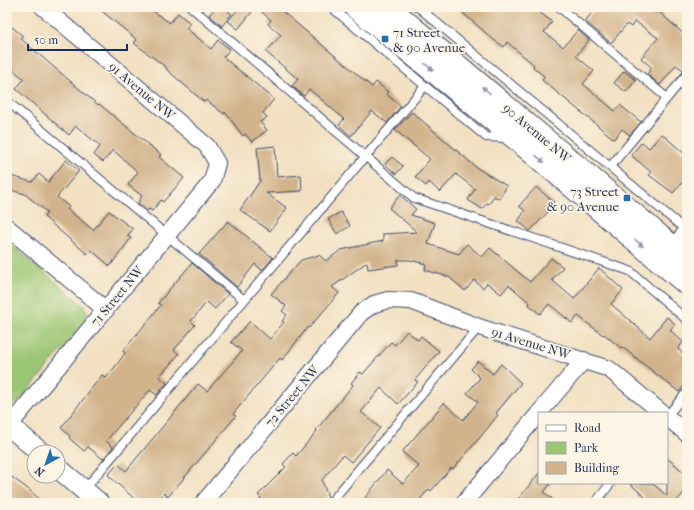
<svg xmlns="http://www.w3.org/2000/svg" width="694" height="510" font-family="'IM FELL French Canon',serif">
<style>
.green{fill:#9bc673;stroke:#5b7a68}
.building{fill:#d2b38b}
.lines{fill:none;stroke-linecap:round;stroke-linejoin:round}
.service-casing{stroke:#3b4a6d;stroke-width:10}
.minor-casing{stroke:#3b4a6d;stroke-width:18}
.tertiary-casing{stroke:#3b4a6d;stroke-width:22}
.secondary-casing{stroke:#3b4a6d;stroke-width:24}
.service{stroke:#fff;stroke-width:8}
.minor{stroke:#fff;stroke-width:16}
.tertiary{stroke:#fff;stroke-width:20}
.secondary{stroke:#fff;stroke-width:22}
.oneway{fill:#8d97ae}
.poi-dot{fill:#1f6fb2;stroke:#fcf5e5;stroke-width:1.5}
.labels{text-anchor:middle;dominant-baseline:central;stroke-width:3.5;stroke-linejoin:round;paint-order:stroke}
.poi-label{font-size:13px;fill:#1b2f5e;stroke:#fcf5e5;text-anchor:start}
.street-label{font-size:13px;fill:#1b2f5e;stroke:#fcf5e5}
</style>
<rect width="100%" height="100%" fill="#fcf5e5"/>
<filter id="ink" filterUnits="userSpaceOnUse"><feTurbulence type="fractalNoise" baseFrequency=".025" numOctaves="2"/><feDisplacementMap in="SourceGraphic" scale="8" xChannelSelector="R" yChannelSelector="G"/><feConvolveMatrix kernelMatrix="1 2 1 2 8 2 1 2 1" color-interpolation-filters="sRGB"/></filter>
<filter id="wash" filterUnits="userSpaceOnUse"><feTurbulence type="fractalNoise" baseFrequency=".012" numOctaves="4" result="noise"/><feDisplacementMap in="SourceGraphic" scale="16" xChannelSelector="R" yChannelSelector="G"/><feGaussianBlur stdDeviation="0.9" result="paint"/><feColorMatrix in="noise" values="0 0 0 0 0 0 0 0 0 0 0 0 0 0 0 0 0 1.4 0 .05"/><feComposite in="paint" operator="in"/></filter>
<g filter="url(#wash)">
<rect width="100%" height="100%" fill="#f2e0c1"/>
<path class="green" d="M7 241 84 306 87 312V319L18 403 7 405Z"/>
<g id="blocks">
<path class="building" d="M97 7H147L170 23 178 13 190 23 186 28 211 49 218 40 230 49 223 57 274 99 263 113 267 117 260 122 267 130 252 142 245 134 243 136 225 112 224 114 206 100 204 102 166 69 167 68 134 43 137 40Z
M216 7H223L232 14 222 26 209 15Z
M240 7H256L238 29 228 21Z
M256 7H277L372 87 376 82 388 92 386 94 401 106 387 123 372 111 351 136 339 125 344 119 309 89 304 96 292 86 298 79 266 52 281 35 268 24 271 20Z
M456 7H533L552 22 544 32 563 47 578 30 589 40 576 56 594 71 583 84 615 111 620 105 641 122 630 135 622 129 614 139 542 80 545 77 533 67 534 65 507 42 504 47 494 40Z
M597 7H648L655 13 658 11 687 37V69L683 70 676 65 660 85 647 74 652 68 641 58 658 38 635 21 631 27 627 24 611 43 585 21Z
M7 23 23 36 20 38 98 105 99 104 161 155 159 157 184 178 163 202 161 200 152 211 149 209 147 211 138 203 142 196 128 185 138 172 113 150 103 162 94 155 100 146 76 126 69 135 16 89 24 79 7 65Z
M624 71 636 80 626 92 614 83Z
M412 112 477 168 507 186 499 199 494 196 489 204 487 203 482 209 468 200 475 189 456 174 440 192 429 182 426 186 415 177 430 159 395 130Z
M662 134 687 156V177L673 193 649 175 651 172 631 155 642 142 649 148Z
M275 146 277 177 301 175 302 191 266 193 287 208 270 231 240 210 260 181 257 148Z
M392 157 403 166 396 174 385 164Z
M66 160 79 171 57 197 69 207 67 209 93 230 109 211 133 229 127 236 131 238 110 266 91 250 87 254 44 217 47 212 25 194 7 189V175L32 182 39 174 48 182Z
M536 187 554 202 546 211 548 212 530 231 518 221 525 211 519 206Z
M400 195 416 209 411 215 435 223 428 244 459 254 467 244 482 257 490 248 530 282 551 258 563 267 552 280 574 299 599 268 623 290 611 304 650 338 667 317 675 324 670 330 683 342 678 349 687 357V382L679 392 622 347 621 348 604 334 603 335 578 316 572 323 549 304 540 314 529 305 530 303 509 285 501 294 487 283 483 288 474 280 465 291 449 277 425 270 426 264 410 260H398V265L368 269 367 262 332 287 339 293 309 328 308 327 282 360 280 358 233 414 236 416 168 497 164 493 156 503H139L108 475 118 464 126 471 198 384 207 391 242 351 231 342 250 321 270 339 284 322 282 321 287 315 282 311 286 306 271 294 301 260 319 255 326 261 341 250 383 241V234L417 232 389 208Z
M341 212 350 226 337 234 328 219Z
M228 221 273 258 262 270 255 264 237 287 199 254Z
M192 263 228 294 215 309 207 302 191 321 195 325 174 350 179 354 159 377 167 383 157 395 150 390 129 414 106 441 113 447 103 459 88 447 84 451 69 438 70 436 61 428 102 375 106 378 118 363 125 353 123 351 161 305 158 303Z
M407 331 418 340 421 336 439 351 415 380 418 382 398 404 381 388 361 412 380 428 351 462 343 455 322 480 328 497 325 503H256L261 498 258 495 286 467 283 464 293 453 296 456 317 431 316 430 353 385 351 383 360 372 363 374 391 342 395 345Z
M478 361 493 374 501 364 521 383 496 413 498 415 482 435 453 469 451 468 431 491 429 489 417 503H361L387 470 403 484 419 466 402 452 444 403 463 420 478 402 467 393 480 378 471 369Z
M667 458 687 475V489L675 503H639L645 497 629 483H652L667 496Z
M539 473V483H551L544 492 557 503H515Z
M12 477 28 489 44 503H16L7 495V483Z"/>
</g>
</g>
<g filter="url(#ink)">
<use href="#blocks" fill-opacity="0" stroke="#3b4a6d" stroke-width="1"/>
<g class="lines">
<defs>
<path id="service" d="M191 7 414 198 630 271 687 320
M331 7 486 137 507 138
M418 7 687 231
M559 7 667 98
M7 101 244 300
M610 167 687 74
M667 416 687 392
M84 490 425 86
M330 503 479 327
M595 503 611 483"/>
<path id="minor" d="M7 227 106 310
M667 255 687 231
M539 413 584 360
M667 417 687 434
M9 426 212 181 217 163 207 146 43 7
M203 503 361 313 374 304 388 300 411 301 479 327 609 369 662 413
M464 503 539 413"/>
<path id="tertiary" d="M7 424 40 452
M58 468 99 503"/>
<path id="secondary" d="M355 7 515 138 687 284
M388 7 687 259"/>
</defs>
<use href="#service" class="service-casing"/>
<use href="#minor" class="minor-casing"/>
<use href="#tertiary" class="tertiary-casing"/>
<use href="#secondary" class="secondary-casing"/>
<use href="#service" class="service"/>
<use href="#minor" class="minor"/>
<use href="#tertiary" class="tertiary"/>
<use href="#secondary" class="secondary"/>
</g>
<defs><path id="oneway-solid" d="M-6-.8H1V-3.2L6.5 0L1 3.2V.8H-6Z"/></defs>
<g class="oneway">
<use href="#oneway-solid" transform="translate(429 67) rotate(39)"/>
<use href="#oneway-solid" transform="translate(486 90) rotate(-140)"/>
<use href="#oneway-solid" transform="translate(540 159) rotate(40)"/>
<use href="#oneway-solid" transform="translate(639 243) rotate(40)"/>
</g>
</g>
<g class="poi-dot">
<rect x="381" y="35" width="8" height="8" rx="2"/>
<rect x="623" y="194" width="8" height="8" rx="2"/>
</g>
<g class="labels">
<g class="poi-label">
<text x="393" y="32">71 Street<tspan x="393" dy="15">&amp; 90 Avenue</tspan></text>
<text x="619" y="191" text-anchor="end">73 Street<tspan x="619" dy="15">&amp; 90 Avenue</tspan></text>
</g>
<g class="street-label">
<text transform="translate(142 91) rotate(40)">91 Avenue NW</text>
<text transform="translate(537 133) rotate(40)">90 Avenue NW</text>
<text transform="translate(117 296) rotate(-50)">71 Street NW</text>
<text transform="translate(531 343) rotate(17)">91 Avenue NW</text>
<text transform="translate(292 396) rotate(-50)">72 Street NW</text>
</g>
</g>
<rect width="694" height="510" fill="none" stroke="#fcf5e5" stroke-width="24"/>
<rect x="538" y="412" width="130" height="72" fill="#fcf5e5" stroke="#a2a6af"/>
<rect x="546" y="425" width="20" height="6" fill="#ffffff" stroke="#a2a6af"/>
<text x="574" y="432" font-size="12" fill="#1b2f5e">Road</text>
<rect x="546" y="442" width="20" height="12" fill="#9bc673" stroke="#a2a6af"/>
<text x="574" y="452" font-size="12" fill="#1b2f5e">Park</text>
<rect x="546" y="462" width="20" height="12" fill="#d2b38b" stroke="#a2a6af"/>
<text x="574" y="472" font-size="12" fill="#1b2f5e">Building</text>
<g transform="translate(46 464) rotate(220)"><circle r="19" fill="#fcf5e5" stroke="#a2a6af"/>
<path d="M0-3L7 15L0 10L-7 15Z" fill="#1f6fb2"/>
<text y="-6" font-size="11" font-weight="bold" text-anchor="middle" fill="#1b2f5e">N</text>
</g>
<path d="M28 44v6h99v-6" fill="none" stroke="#1b2f5e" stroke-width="2"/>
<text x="34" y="44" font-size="12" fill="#1b2f5e" stroke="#fcf5e5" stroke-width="3" paint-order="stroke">50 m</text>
</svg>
